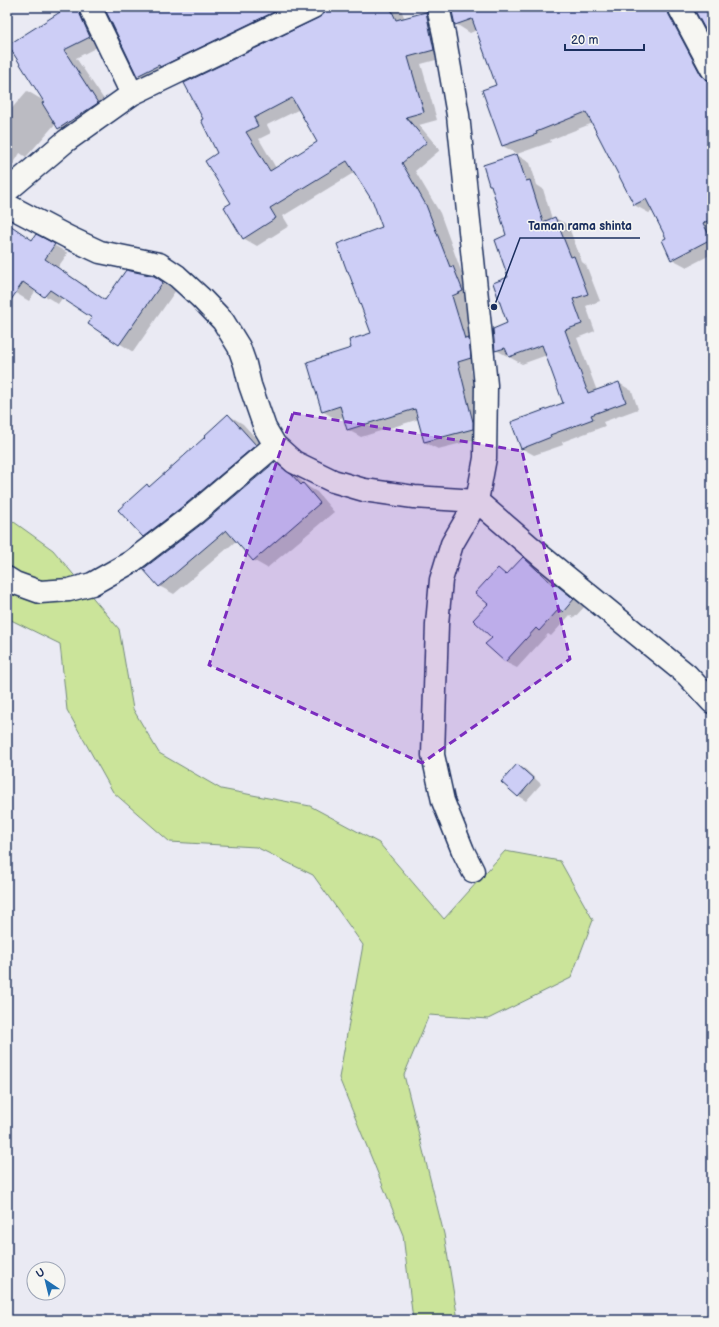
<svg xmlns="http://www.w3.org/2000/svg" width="719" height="1327" font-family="'Balsamiq Sans',sans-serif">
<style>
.green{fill:#cbe49a;stroke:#738a7c}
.shadow{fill:#0003;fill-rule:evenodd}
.building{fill:#cdcef6;stroke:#1b2f5e;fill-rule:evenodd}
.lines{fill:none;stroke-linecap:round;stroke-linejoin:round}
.minor-casing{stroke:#1b2f5e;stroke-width:25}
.minor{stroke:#f6f6f2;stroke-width:22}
.marked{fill:#7b2cbf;fill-opacity:0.2;stroke:#7b2cbf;stroke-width:3;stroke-dasharray:8 5;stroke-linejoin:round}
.leader{fill:none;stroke:#1b2f5e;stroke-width:1.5}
.callout-dot{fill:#1b2f5e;stroke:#f6f6f2;stroke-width:1.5}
.callout-label{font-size:12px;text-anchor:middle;font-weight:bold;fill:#1b2f5e;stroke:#f6f6f2;stroke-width:3;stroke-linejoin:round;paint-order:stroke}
</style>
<rect width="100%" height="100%" fill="#eaeaf3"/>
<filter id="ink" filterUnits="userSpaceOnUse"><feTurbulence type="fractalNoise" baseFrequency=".025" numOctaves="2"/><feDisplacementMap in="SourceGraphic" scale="8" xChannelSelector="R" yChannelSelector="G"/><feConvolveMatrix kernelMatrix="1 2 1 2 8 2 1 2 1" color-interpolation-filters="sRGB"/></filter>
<g filter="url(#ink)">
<path class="green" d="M7 517 53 550 119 629 133 709 159 753 221 789 310 806 379 843 444 919 505 851 560 861 593 920 571 978 488 1019 429 1015 404 1075 444 1234 458 1320H413L403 1235 339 1078 363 945 313 875 256 847 170 842 113 792 67 710 60 644 7 618Z"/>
<path class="shadow" d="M57 7H94L103 44 76 58 111 110 73 136 59 128 56 123 26 157 20 153 7 175V114L27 91 46 102 60 13Z
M105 7H313L151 83 138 75Z
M326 7H400L405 19 426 13 440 21 447 57 421 64 437 120 419 125 440 150 415 171 440 213 461 271 466 274 476 299 465 303 484 366 471 370 486 430V437L438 449 424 442 419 419 361 437 348 430 344 417 336 419 322 411 352 349 372 333 383 228 374 201 355 172 283 216 289 226 257 246 243 238 219 153 319 19 324 15ZM300 109 319 142 276 168 259 139 271 133 267 125Z
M452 7H685L712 78V254L687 267 672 259 668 238 653 211 649 213 634 205 593 123 550 140 551 142 517 154 503 146 497 86 477 30 470 33 456 24Z
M517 155 530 163 537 185 543 189 552 219 555 218 568 225 582 262 586 265 600 301 586 306 595 331 577 338 597 391 619 383 632 391 638 409 603 422 605 426 562 442 563 445 534 455 521 448 565 403 547 355 522 364 496 350 508 324 510 278 507 236Z
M7 223 33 241 37 236 68 253 58 267 106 300 154 277 176 290 133 352 90 324 94 318 63 297 58 304 36 290 29 301 7 288Z
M228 415 243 424 270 454 158 545 143 537 150 487 207 437Z
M275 463 289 471 310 488 317 492 334 512 267 568 253 560 236 541 174 594 159 586Z
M523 558 534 565 556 585 565 590 585 606 574 618 570 615 551 636 548 634 517 668 505 662 487 644 493 637 489 604 498 570 508 575Z
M517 765 525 769 541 784 526 801 518 796Z"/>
<path class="building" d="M68 7H78L79 12 90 37 64 50 98 103 58 129 42 103 44 102 8 45Z
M104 7H271L274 12 160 67 159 65 137 76Z
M325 7H390L396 20 426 12 434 50 408 57 424 112 406 117 427 142 402 163 426 205 450 267 453 266 463 291 452 296 465 339 469 338 471 358 458 362 473 422V429L424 442 415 409 347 430 340 406 322 412 307 362 351 348 349 340 371 333 348 271H347L337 244 382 227 373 202 347 161 270 208 276 218 243 239 224 207 231 203 205 161 217 153 201 120 203 119 184 83 318 18 325 13ZM292 98 317 142 270 171 246 132 258 126 254 118Z
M451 7H667L668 13 701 75 706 80 712 81V219L703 223 711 239 671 260 662 240 666 238 646 199 634 205 586 112 536 132 537 134 502 146 482 90 496 85 472 19 455 25Z
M693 7H712V42Z
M517 154 526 181 530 180 543 222 555 217 571 257 574 256 588 294 573 299 582 324 565 330 588 393 619 382 626 402 591 415 593 419 550 435 551 437 521 449 511 422 563 403 542 345 509 357 505 348 495 351 493 329 507 323 493 283 508 277 495 240 506 235 491 185H489L483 165Z
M7 223 32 240 36 234 55 244 45 259 105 300 126 270 154 276 163 282 119 345 88 324 92 318 50 290 44 297 23 282 7 306Z
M228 414 256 445 187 503 143 537 118 510 147 484 149 487 175 464 205 437 204 436Z
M275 462 292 475 301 485 303 483 320 503 253 561 226 530 159 587 143 569 203 523Z
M523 557 552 584 554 583 574 599 563 612 559 609 539 631 536 628 505 662 485 644 492 638 473 620 488 604 475 593 498 568 506 575Z
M517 764 534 779 518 797 501 782Z"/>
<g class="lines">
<defs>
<path id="minor" d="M90 7 132 94
M438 7 444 34 458 115 486 385 485 458 477 501 452 544 441 580 437 624 433 755 443 801 463 851 473 871
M679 7 712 69
M7 191 66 141 132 94 313 7
M7 205 68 237 100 252 159 264 177 276 201 298 223 321 239 347 245 364 250 385 265 428 275 445 294 462 333 481 364 490 414 497 477 501 541 556 687 675 712 702
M7 578 15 583 40 592 69 590 92 584 131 562 195 513 275 445"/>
</defs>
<use href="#minor" class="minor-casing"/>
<use href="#minor" class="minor"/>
</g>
</g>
<path class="marked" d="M293 413 522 451 570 659 422 763 209 665Z"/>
<path class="leader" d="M494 307L520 238H640"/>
<circle class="callout-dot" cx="494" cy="307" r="4"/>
<g class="callout-label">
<text x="580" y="230">Taman rama shinta</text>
</g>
<rect width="719" height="1327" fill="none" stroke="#f6f6f2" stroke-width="24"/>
<rect x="12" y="12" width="695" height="1303" fill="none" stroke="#1b2f5e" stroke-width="1.5" filter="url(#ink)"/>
<g transform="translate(46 1281) rotate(325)"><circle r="19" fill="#f6f6f2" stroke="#9ea6b7"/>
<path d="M0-3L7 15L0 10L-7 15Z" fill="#1f6fb2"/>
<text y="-6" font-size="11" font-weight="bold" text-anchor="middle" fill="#1b2f5e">U</text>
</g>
<path d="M565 44v6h79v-6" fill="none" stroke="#1b2f5e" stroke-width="2"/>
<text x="571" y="44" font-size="12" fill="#1b2f5e" stroke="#f6f6f2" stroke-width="3" paint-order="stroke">20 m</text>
</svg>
